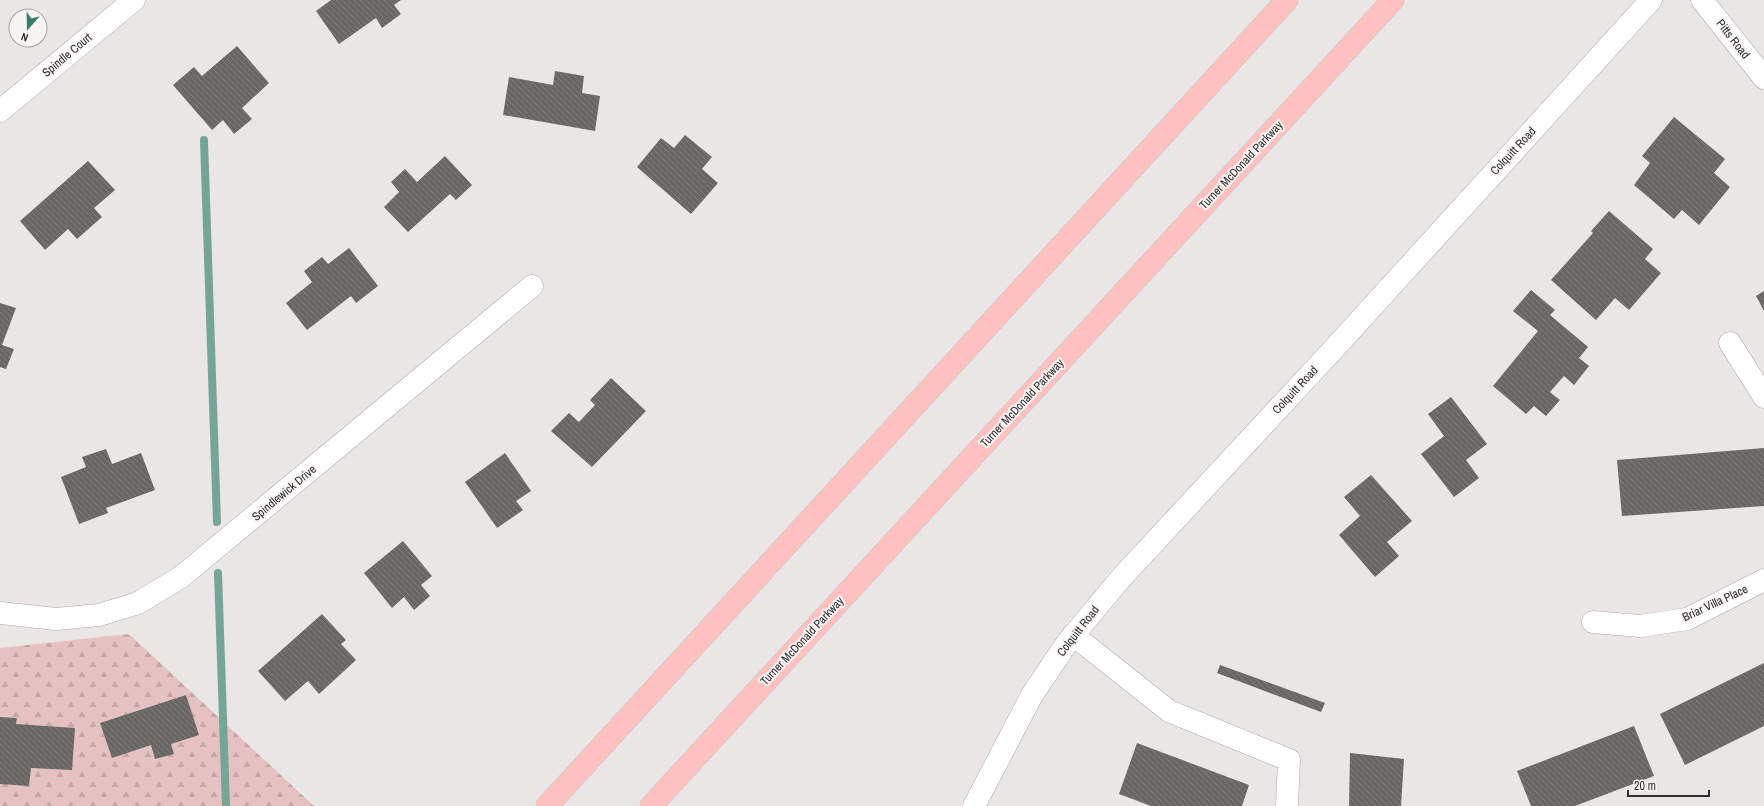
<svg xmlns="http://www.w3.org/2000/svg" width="1764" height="806" font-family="'Archivo Narrow',sans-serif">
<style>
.forest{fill:url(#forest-firs)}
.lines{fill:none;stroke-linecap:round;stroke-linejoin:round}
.stream{stroke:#75a597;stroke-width:8}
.building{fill:url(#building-back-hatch)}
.minor-casing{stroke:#ada9a8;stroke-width:23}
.highway-casing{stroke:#c5c4c4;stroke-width:23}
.minor{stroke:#fff;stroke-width:22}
.highway{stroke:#fec1c0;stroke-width:22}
.labels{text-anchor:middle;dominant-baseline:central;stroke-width:4;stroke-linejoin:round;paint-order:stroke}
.street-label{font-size:12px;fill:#2f2d2d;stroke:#f8f4f3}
</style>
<defs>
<pattern id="forest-firs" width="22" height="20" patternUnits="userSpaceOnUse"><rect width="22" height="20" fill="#e5c2c1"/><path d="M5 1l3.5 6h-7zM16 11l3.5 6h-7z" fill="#c5a7a6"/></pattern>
<pattern id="building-back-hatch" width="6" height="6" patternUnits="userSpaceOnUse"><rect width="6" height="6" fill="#696666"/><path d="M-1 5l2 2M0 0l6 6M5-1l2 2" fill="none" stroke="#7f7c7c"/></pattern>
</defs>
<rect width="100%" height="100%" fill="#ebe6e6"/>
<path class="forest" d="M129 634 314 806H0V648Z"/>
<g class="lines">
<path class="stream" d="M204 140 217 522
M218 573 226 806"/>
</g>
<path class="building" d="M331 0H401L394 5 401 14 382 28 376 18 339 44 316 11Z
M237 46 269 83 242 108 252 119 234 134 223 120 212 130 173 85 194 67 202 76Z
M555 71 584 76 582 93 600 96 595 131 503 115 509 77 553 85Z
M1674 117 1725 159 1714 173 1730 187 1699 225 1682 210 1674 219 1634 185 1650 163 1642 156Z
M685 135 712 157 702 169 718 183 691 214 637 167 661 138 674 148Z
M445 156 472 185 456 200 450 194 408 232 384 207 399 192 391 182 405 169 417 182Z
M88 161 115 190 94 208 102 217 77 239 68 229 45 250 20 221Z
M1609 211 1653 249 1645 259 1661 273 1629 310 1615 298 1596 320 1551 280 1593 233 1591 231Z
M349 248 378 286 356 303 351 296 307 330 286 303 312 282 304 271 322 257 328 264Z
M1531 290 1555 310 1550 315 1588 347 1579 358 1589 366 1574 385 1564 376 1550 392 1560 400 1546 416 1534 406 1526 414 1493 386 1538 331 1513 311Z
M1764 291V311L1756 296Z
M0 303 16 308 2 345 14 349 6 369 0 367Z
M611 378 646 411 592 467 551 431 569 413 579 422 595 405 590 400Z
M1451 397 1487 444 1466 460 1479 478 1454 497 1421 454 1444 436 1428 414Z
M1764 448V506L1622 516 1617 460Z
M106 449 112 464 141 453 155 490 106 508 108 513 79 524 61 477 86 467 82 457Z
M505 453 531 491 516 501 523 510 497 528 465 482Z
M1371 475 1412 521 1387 542 1399 556 1375 577 1339 535 1360 516 1344 497Z
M403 541 432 576 421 585 430 596 414 610 404 597 392 608 364 573Z
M322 614 346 640 341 644 356 660 319 694 308 681 285 701 258 671Z
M1764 663V726L1685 765 1660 714Z
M1220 665 1325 703 1321 712 1217 673Z
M186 695 199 735 171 744 174 754 155 759 151 745 112 758 100 723Z
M0 717 17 718 16 724 75 728 72 770 31 768 29 786 0 784Z
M1634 726 1654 776 1575 806H1531L1517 771Z
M1137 743 1249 785 1242 806H1151L1119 794Z
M1350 753 1404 759 1401 806H1349Z"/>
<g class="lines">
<defs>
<path id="minor" d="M1702 0 1764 78
M0 111 134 0
M1730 343 1764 397
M0 613 56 619 99 615 138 603 181 577 532 286
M1593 622 1640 626 1687 619 1764 580
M1073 635 1169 711 1289 760 1287 806
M974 806 1032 695 1067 643 1122 577 1342 340 1651 0"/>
<path id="highway" d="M547 806 1287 0
M651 806 1393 0"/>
</defs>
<use href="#minor" class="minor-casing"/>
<use href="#highway" class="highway-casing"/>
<use href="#minor" class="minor"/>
<use href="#highway" class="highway"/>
</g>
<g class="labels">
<g class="street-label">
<text transform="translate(1733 39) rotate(52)">Pitts Road</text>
<text transform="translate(67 55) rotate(-40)">Spindle Court</text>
<text transform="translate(1513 151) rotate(-47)">Colquitt Road</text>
<text transform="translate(1241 165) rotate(-47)">Turner McDonald Parkway</text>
<text transform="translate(1295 390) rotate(-47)">Colquitt Road</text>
<text transform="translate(1022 403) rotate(-47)">Turner McDonald Parkway</text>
<text transform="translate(284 493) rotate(-40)">Spindlewick Drive</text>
<text transform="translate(1715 603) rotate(-25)">Briar Villa Place</text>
<text transform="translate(1078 631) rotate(-52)">Colquitt Road</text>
<text transform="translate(802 641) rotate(-47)">Turner McDonald Parkway</text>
</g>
</g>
<g transform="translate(28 28) rotate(200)"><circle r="19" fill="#f8f4f3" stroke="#a8a4a4"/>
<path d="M0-3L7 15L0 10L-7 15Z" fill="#3a7b6a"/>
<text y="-6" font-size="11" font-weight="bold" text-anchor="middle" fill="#2f2d2d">N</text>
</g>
<path d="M1628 790v6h81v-6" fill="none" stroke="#2f2d2d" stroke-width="2"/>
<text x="1634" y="790" font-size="12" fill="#2f2d2d" stroke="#f8f4f3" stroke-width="3" paint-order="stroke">20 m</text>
</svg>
